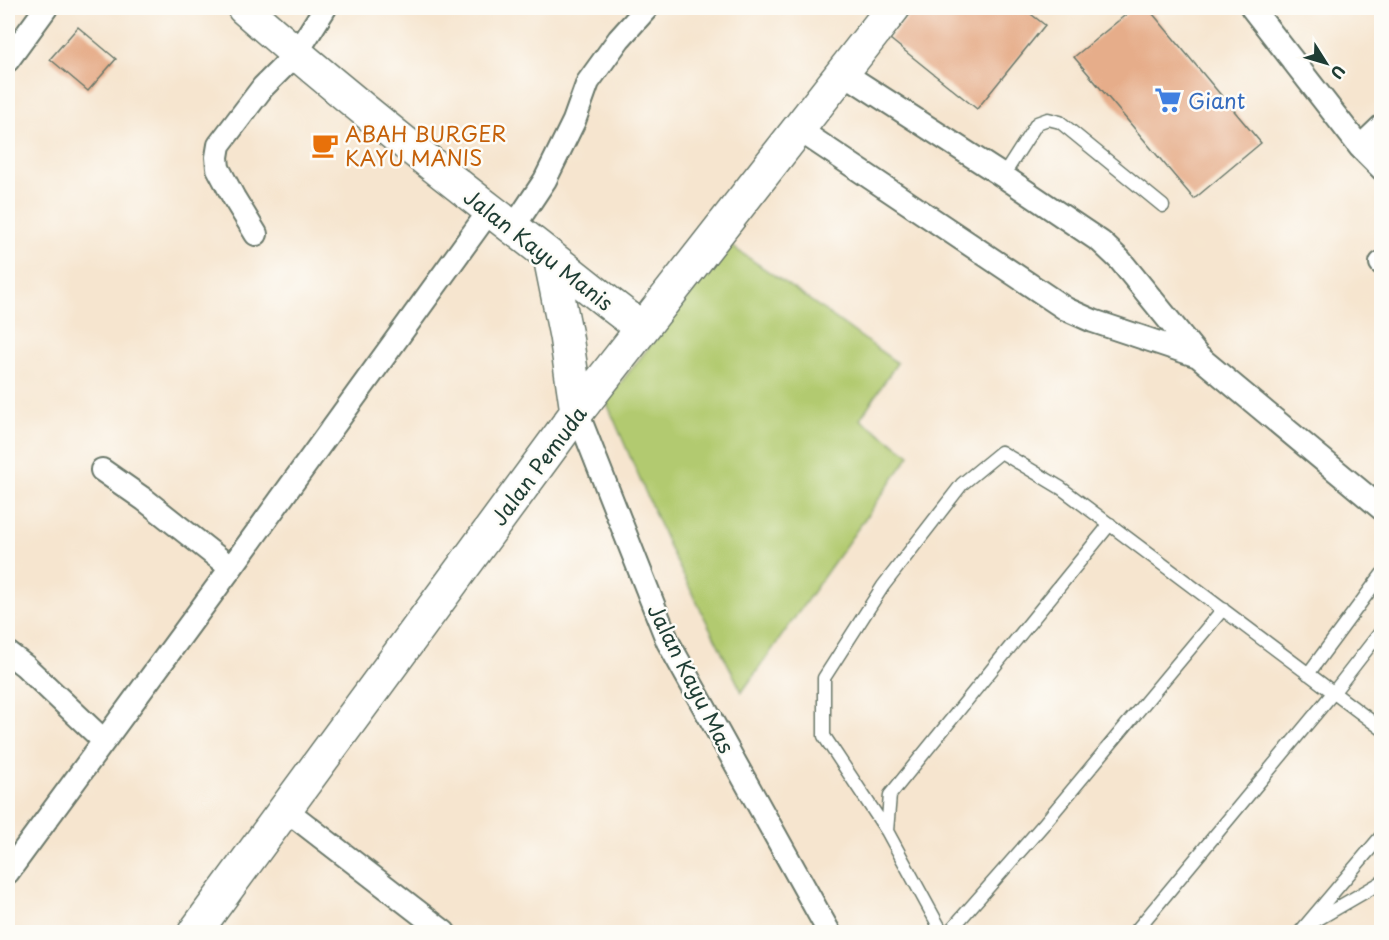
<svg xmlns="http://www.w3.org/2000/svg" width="1389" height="940" font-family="'Playpen Sans',sans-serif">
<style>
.green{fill:#b2ca6f;stroke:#688452;stroke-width:1.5}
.building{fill:#e6ad8a}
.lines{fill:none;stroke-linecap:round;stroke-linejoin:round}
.lane-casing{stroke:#6a786a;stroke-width:15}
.street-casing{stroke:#6a786a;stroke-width:26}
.secondary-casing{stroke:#6a786a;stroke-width:36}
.lane{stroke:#fff;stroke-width:12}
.street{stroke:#fff;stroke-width:22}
.secondary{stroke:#fff;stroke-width:33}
.labels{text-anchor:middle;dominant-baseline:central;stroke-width:5;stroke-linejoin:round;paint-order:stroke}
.shop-label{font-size:21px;fill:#366cbe;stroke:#fdfcf7;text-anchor:start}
.food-label{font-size:21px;fill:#c56008;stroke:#fdfcf7;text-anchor:start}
.street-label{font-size:21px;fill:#1f3d34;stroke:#fdfcf7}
</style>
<rect width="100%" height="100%" fill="#fdfcf7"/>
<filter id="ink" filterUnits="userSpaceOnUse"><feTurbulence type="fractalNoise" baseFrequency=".0167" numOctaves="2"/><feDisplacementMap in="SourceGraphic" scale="12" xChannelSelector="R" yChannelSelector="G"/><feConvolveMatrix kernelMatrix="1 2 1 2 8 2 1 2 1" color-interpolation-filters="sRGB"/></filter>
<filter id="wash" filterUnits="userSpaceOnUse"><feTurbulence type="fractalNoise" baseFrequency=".008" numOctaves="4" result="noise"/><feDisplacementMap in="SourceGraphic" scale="24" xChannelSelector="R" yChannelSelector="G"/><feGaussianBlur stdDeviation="1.35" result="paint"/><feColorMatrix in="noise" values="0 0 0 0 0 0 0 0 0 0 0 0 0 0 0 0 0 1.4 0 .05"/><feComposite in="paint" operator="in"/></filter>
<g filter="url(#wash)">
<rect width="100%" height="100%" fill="#f6e5cf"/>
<path class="green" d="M730 245 814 303 897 363 860 419 910 455 742 692 670 549 606 401Z"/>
<g id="blocks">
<path class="building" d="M915 8H1023L1045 25 977 109 890 39Z
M1134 8H1148L1261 143 1194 199 1074 57Z
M78 27 116 59 88 91 50 59Z"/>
</g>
</g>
<g filter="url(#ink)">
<use href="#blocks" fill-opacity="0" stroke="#6a786a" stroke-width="1.5"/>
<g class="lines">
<defs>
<path id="lane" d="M1003 176 1037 123 1048 119 1060 122 1163 206
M1308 674 1382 574
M887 831 824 736V678L883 586 962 484 1001 452 1061 488 1382 729
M1313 922 1382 882
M942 932 887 831 890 795 1110 524
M949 932 1043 825 1223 609
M1135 932 1333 693 1382 630
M1300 932 1382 835"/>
<path id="street" d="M1252 8 1360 147 1382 169
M8 60 46 8
M842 72 1003 176 1101 242 1120 260 1198 356 1382 509
M798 129 1066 309 1093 321 1198 356
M1360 147 1382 126
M513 228 545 180 574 121 588 82 619 39 647 8
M256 234 234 198 218 168 217 157 219 145 263 87 296 54 325 8
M1381 263H1382
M577 412 668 642 829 932
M102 470 145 500 231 568
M8 653 25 666 103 740
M285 809 444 932
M8 872 231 568 490 210"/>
<path id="secondary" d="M244 8C330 84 421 157 512 227 556 260 598 296 642 328
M550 257 566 336 577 412
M195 932 577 412 893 8"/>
</defs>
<use href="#lane" class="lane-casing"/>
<use href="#street" class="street-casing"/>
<use href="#secondary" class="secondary-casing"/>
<use href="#lane" class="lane"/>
<use href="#street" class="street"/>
<use href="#secondary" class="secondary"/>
</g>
</g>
<defs>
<symbol id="supermarket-bare" viewBox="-9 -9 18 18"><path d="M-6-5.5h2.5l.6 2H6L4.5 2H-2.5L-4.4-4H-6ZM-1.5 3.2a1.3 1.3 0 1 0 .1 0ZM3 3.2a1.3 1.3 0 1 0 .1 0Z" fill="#3f7fe0" stroke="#fdfcf7" stroke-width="2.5" paint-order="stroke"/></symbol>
<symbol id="cafe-bare" viewBox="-9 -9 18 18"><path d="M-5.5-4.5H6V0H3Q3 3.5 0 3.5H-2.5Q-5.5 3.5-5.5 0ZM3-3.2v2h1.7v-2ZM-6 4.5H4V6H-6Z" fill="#e8710a" stroke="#fdfcf7" stroke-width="2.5" paint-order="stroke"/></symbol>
</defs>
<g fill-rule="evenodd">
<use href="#supermarket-bare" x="1149" y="81" width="38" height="38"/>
<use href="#cafe-bare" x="306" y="126" width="38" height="38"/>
</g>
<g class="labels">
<g class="shop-label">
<text x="1188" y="100">Giant</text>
</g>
<g class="food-label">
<text x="345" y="133">ABAH BURGER<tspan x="345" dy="24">KAYU MANIS</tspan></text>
</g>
<g class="street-label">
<text transform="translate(539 249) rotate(38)">Jalan Kayu Manis</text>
<text transform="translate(538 465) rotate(-53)">Jalan Pemuda</text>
<text transform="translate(692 678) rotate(63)">Jalan Kayu Mas</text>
</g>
</g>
<rect width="1389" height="940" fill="none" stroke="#fdfcf7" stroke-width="30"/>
<g transform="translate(1326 63) rotate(127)" stroke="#fdfcf7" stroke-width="4.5" paint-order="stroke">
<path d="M0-4.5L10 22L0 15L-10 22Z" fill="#1f3d34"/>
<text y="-9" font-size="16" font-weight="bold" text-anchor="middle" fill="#1f3d34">U</text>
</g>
</svg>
